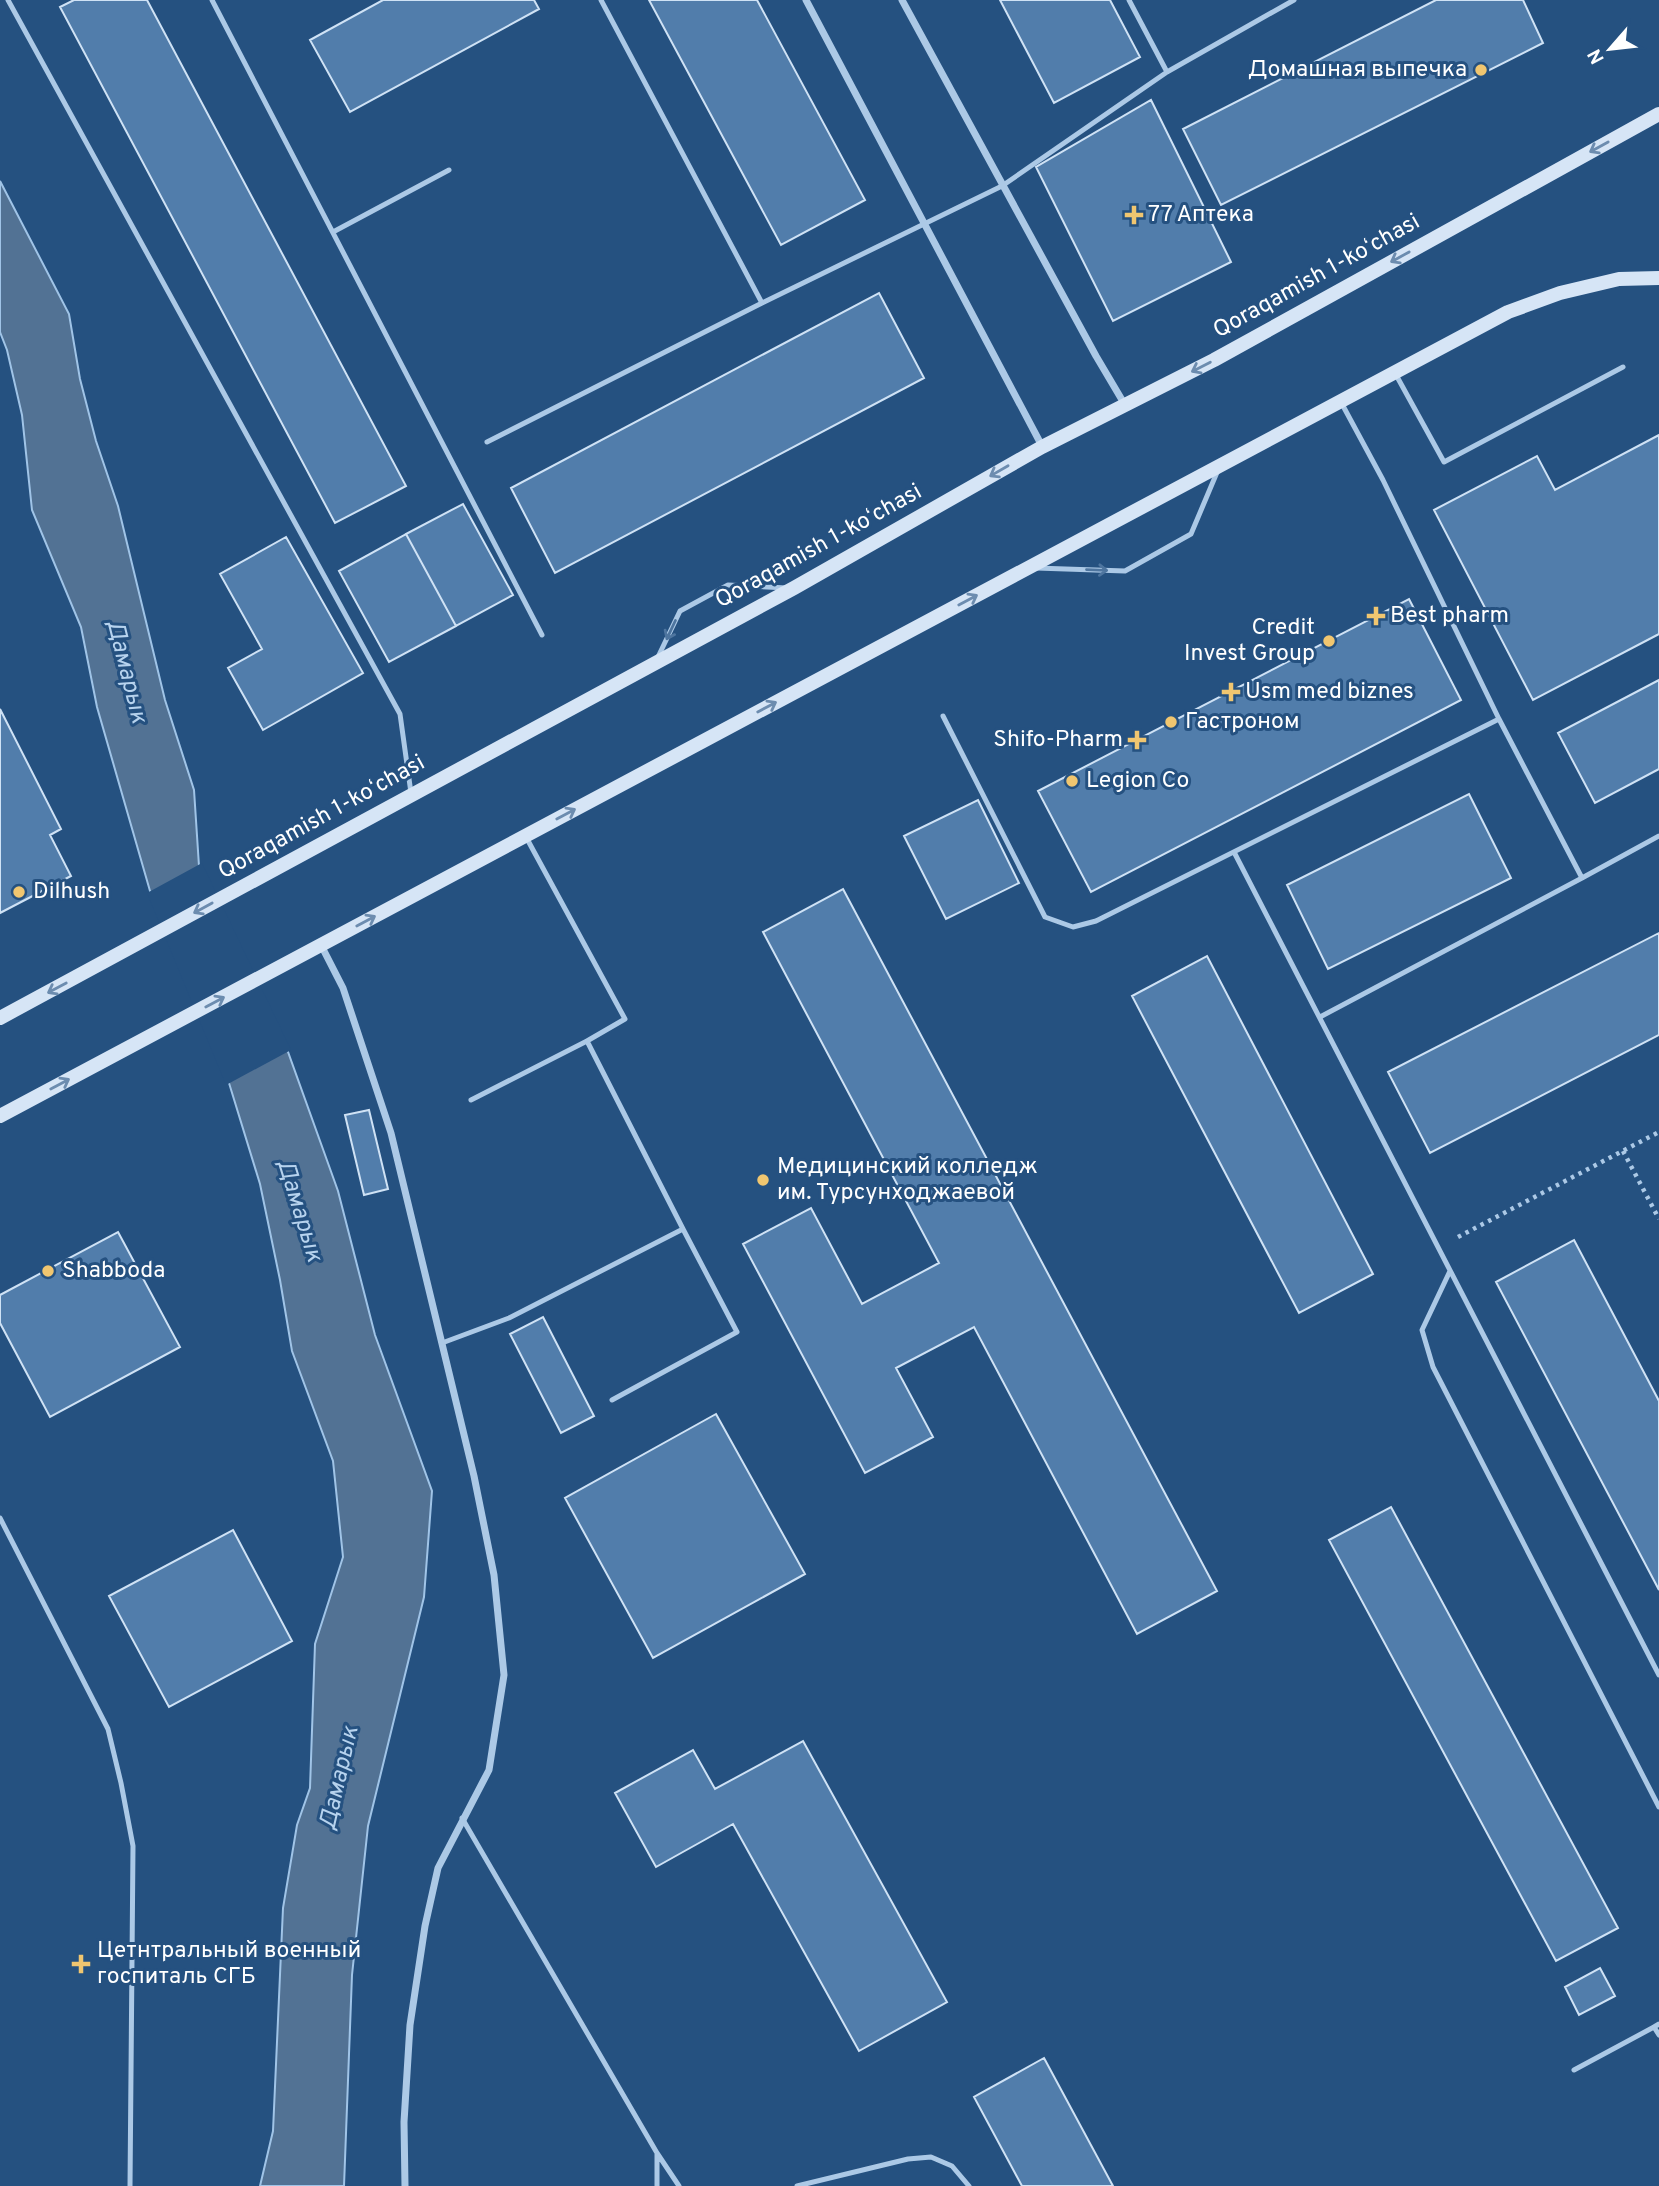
<svg xmlns="http://www.w3.org/2000/svg" width="1659" height="2186" font-family="Overpass,sans-serif">
<style>
.water{fill:#527294;stroke:#a0c4e7;stroke-width:2}
.pier{fill:#255180}
.building{fill:#517dab;stroke:#cfe2f5;stroke-width:2}
.lines{fill:none;stroke-linecap:round;stroke-linejoin:round}
.path{stroke:#acc9e6;stroke-width:4.5;stroke-dasharray:3.5 5;stroke-linecap:butt}
.service{stroke:#acc9e6;stroke-width:5}
.minor{stroke:#acc9e6;stroke-width:7}
.secondary{stroke:#d6e5f6;stroke-width:14}
.oneway{stroke:#6c8caf}
.oneway2{stroke:#4e759f}
.poi-dot{fill:#f0c670;stroke:#255180;stroke-width:2.5}
.labels{text-anchor:middle;dominant-baseline:central;stroke-width:6;stroke-linejoin:round;paint-order:stroke}
.poi-label{font-size:23px;fill:#fff;stroke:#255180;text-anchor:start}
.street-label{font-size:23px;fill:#fff;stroke:#255180}
.water-label{font-size:24px;font-style:italic;fill:#b7d3ee;stroke:#255180}
</style>
<rect width="100%" height="100%" fill="#255180"/>
<path class="water" d="M0 181 69 314 80 379 96 441 118 506 165 700 194 790 199 866 288 1052 338 1191 375 1335 432 1491 424 1597 368 1826 352 1975 344 2186H260L273 2131 283 1908 297 1825 310 1788 315 1644 343 1557 333 1461 292 1351 280 1280 260 1184 229 1083 150 891 97 707 81 627 32 510 22 415 7 350 0 332Z"/>
<path class="pier" d="M202 863 291 1050 226 1085 147 893Z"/>
<path class="building" d="M74 0H147L406 486 335 523 60 7Z
M383 0H534L539 9 350 112 310 40Z
M649 0H757L865 200 781 245Z
M1000 0H1110L1140 57 1054 103Z
M1436 0H1523L1543 43 1221 205 1183 129Z
M1151 100 1231 262 1113 321 1036 167Z
M879 293 924 378 555 573 511 488Z
M1659 435V634L1533 700 1434 510 1537 456 1555 490Z
M463 504 513 595 456 626 406 534Z
M406 534 456 626 389 662 339 571Z
M286 537 363 673 263 730 228 668 262 649 220 574Z
M1409 599 1461 700 1091 892 1038 791Z
M1659 680V769L1595 803 1558 733Z
M0 709 61 829 50 835 71 876 0 913Z
M1469 794 1511 878 1328 969 1287 885Z
M978 800 1019 883 946 919 904 836Z
M843 889 1217 1591 1137 1634 974 1327 896 1368 933 1437 865 1473 743 1244 811 1208 862 1304 939 1263 763 932Z
M1659 933V1035L1430 1153 1388 1072Z
M1207 956 1373 1274 1299 1313 1132 996Z
M369 1110 388 1189 364 1195 345 1115Z
M118 1232 180 1347 50 1417 0 1323V1295Z
M1574 1240 1659 1401V1590L1496 1282Z
M543 1317 594 1416 561 1433 510 1334Z
M716 1414 805 1574 653 1658 565 1498Z
M1391 1507 1618 1928 1556 1961 1329 1540Z
M233 1530 292 1641 169 1707 109 1596Z
M803 1741 947 2002 859 2051 733 1824 656 1867 615 1793 693 1750 715 1789Z
M1600 1968 1615 1996 1579 2015 1565 1987Z
M1044 2058 1113 2186H1022L974 2097Z"/>
<g class="lines">
<path class="path" d="M1623 1151 1659 1219
M1458 1237 1659 1132"/>
<path class="service" d="M8 0 400 714 411 793
M212 0 542 635
M601 0 762 303 1002 186 1167 72 1294 0
M1129 0 1167 72
M333 232 449 170
M1395 373 1444 462 1623 367
M1342 404 1383 480 1499 719 1582 878 1659 836
M487 442 762 303
M1036 568 1125 571 1191 534 1218 470
M658 657 680 611 728 585 787 588
M943 716 1045 917 1073 927 1096 921 1499 719
M526 837 625 1019 587 1041 683 1229
M1234 852 1659 1675
M1320 1017 1582 878
M471 1100 587 1041
M1450 1271 1422 1330 1433 1367 1659 1807
M442 1343 509 1318 683 1229 737 1332 612 1400
M0 1518 108 1729 121 1783 133 1846 130 2186
M462 1818 657 2153V2186
M1659 2024 1654 2027 1659 2035
M1574 2070 1654 2027
M657 2153 679 2186
M797 2186 908 2159 931 2157 952 2166 969 2186"/>
<path class="minor" d="M806 0 1042 446
M902 0 1096 356 1125 405
M321 945 343 988 391 1133 474 1476 494 1575 504 1675 489 1770 438 1868 425 1926 410 2025 404 2122 405 2186"/>
<path class="secondary" d="M0 1018 794 588 1042 447 1214 360 1659 114
M0 1116 1508 312 1560 293 1619 279 1659 278"/>
</g>
<defs><path id="oneway-shaft" d="M-6 0H5M1.5-3L5.5 0L1.5 3" fill="none" stroke-width="1.6" stroke-linecap="round" stroke-linejoin="round" transform="scale(1.75)"/></defs>
<g class="oneway">
<use href="#oneway-shaft" transform="translate(1599 147) rotate(151)"/>
<use href="#oneway-shaft" transform="translate(1400 257) rotate(151)"/>
<use href="#oneway-shaft" transform="translate(1201 367) rotate(153)"/>
<use href="#oneway-shaft" transform="translate(999 471) rotate(150)"/>
<use href="#oneway-shaft" transform="translate(968 600) rotate(-28)"/>
<use href="#oneway-shaft" transform="translate(767 707) rotate(-28)"/>
<use href="#oneway-shaft" transform="translate(566 814) rotate(-28)"/>
<use href="#oneway-shaft" transform="translate(203 908) rotate(151)"/>
<use href="#oneway-shaft" transform="translate(366 921) rotate(-28)"/>
<use href="#oneway-shaft" transform="translate(57 988) rotate(152)"/>
<use href="#oneway-shaft" transform="translate(215 1002) rotate(-28)"/>
<use href="#oneway-shaft" transform="translate(60 1084) rotate(-28)"/>
</g>
<g class="oneway2">
<use href="#oneway-shaft" transform="translate(1097 570) rotate(2)"/>
<use href="#oneway-shaft" transform="translate(671 630) rotate(115)"/>
</g>
<g class="poi-dot">
<circle cx="1481" cy="70" r="7"/>
<path d="M1130.5 204.5h7v7h7v7h-7v7h-7v-7h-7v-7h7z"/>
<path d="M1372.5 605.5h7v7h7v7h-7v7h-7v-7h-7v-7h7z"/>
<circle cx="1329" cy="641" r="7"/>
<path d="M1227.5 681.5h7v7h7v7h-7v7h-7v-7h-7v-7h7z"/>
<circle cx="1171" cy="722" r="7"/>
<path d="M1133.5 729.5h7v7h7v7h-7v7h-7v-7h-7v-7h7z"/>
<circle cx="1072" cy="781" r="7"/>
<circle cx="19" cy="892" r="7"/>
<circle cx="763" cy="1180" r="7"/>
<circle cx="48" cy="1271" r="7"/>
<path d="M77.5 1953.5h7v7h7v7h-7v7h-7v-7h-7v-7h7z"/>
</g>
<g class="labels">
<g class="poi-label">
<text x="1467" y="70" text-anchor="end">Домашная выпечка</text>
<text x="1148" y="215">77 Аптека</text>
<text x="1390" y="616">Best pharm</text>
<text x="1315" y="628" text-anchor="end">Сredit<tspan x="1315" dy="26">Invest Group</tspan></text>
<text x="1245" y="692">Usm med biznes</text>
<text x="1185" y="722">Гастроном</text>
<text x="1123" y="740" text-anchor="end">Shifo-Pharm</text>
<text x="1086" y="781">Legion Co</text>
<text x="33" y="892">Dilhush</text>
<text x="777" y="1167">Медицинский колледж<tspan x="777" dy="26">им. Турсунходжаевой</tspan></text>
<text x="62" y="1271">Shabboda</text>
<text x="97" y="1951">Цетнтральный военный<tspan x="97" dy="26">госпиталь СГБ</tspan></text>
</g>
<g class="street-label">
<text transform="translate(1317 277) rotate(-29)">Qoraqamish 1-koʻchasi</text>
<text transform="translate(819 547) rotate(-29)">Qoraqamish 1-koʻchasi</text>
<text transform="translate(322 818) rotate(-29)">Qoraqamish 1-koʻchasi</text>
</g>
<g class="water-label">
<text transform="translate(126 672) rotate(76)">Дамарык</text>
<text transform="translate(299 1211) rotate(73)">Дамарык</text>
<text transform="translate(340 1778) rotate(-77)">Дамарык</text>
</g>
</g>
<g transform="translate(1610 49) rotate(242)" stroke="#255180" stroke-width="5" paint-order="stroke">
<path d="M0-5L12 26L0 18L-12 26Z" fill="#ffffff"/>
<text y="-10" font-size="19" font-weight="bold" text-anchor="middle" fill="#ffffff">N</text>
</g>
</svg>
